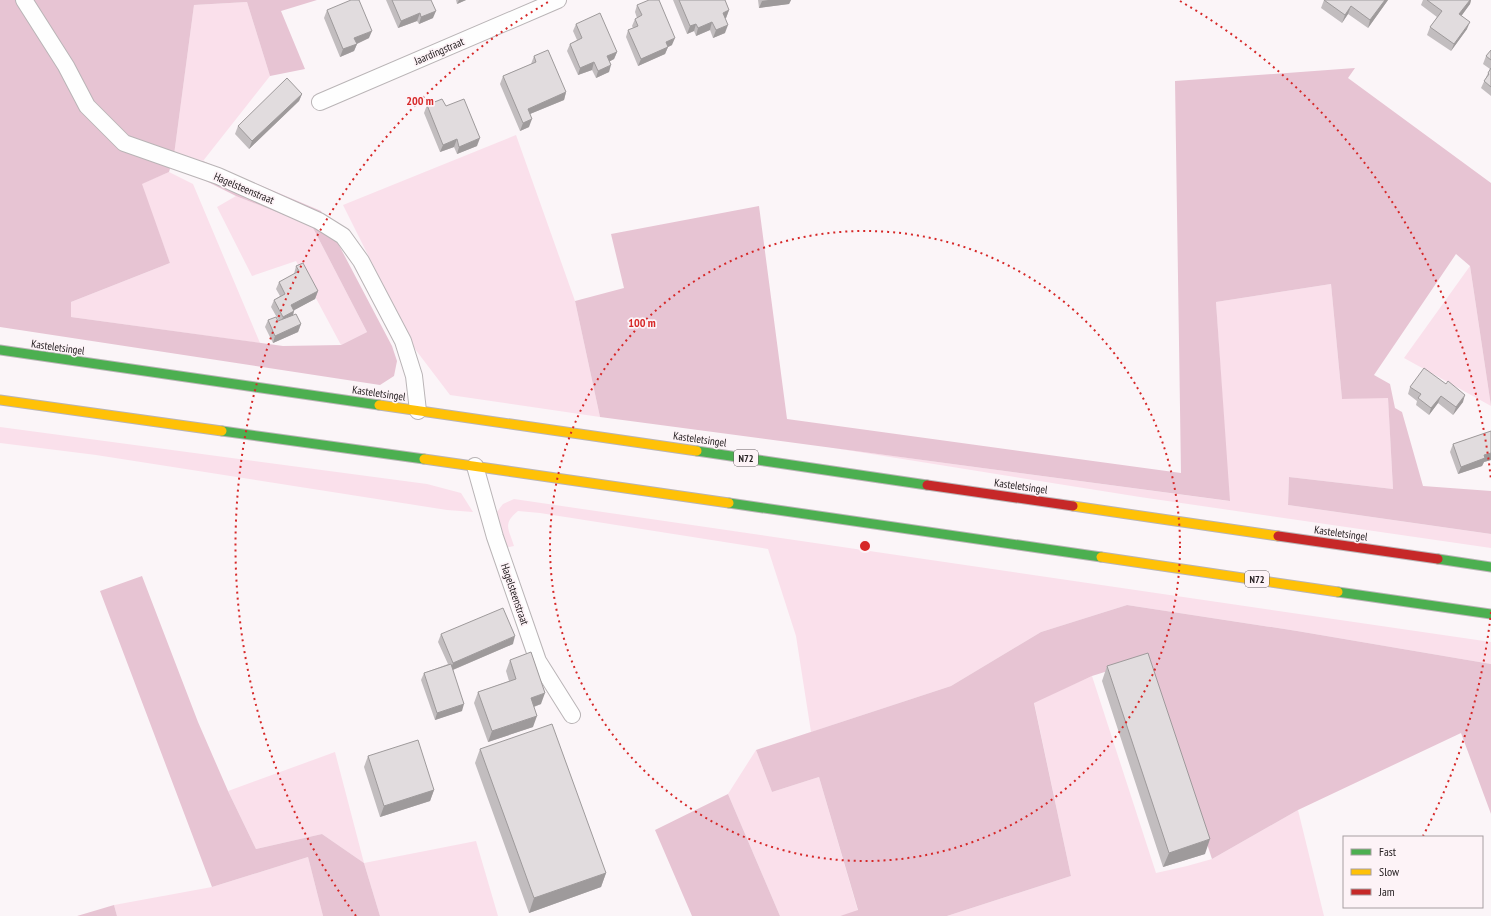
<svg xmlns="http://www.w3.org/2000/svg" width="1491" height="916" font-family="'PT Sans Narrow',sans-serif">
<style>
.green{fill:#fae0eb}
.forest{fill:#e7c4d3}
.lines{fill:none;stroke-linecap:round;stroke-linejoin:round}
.street-casing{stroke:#b9b4b6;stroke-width:18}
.fast-casing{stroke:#b9b4b6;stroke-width:11}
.slow-casing{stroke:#b9b4b6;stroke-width:11}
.jam-casing{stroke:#b9b4b6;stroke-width:11}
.street{stroke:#fefefe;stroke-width:16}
.fast{stroke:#4caf50;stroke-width:9}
.slow{stroke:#ffc107;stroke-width:9}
.jam{stroke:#c62828;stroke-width:9}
.wall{fill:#c2bdbf}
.shaded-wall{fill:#9e9a9b}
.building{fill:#e1dcde;stroke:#9e9a9b}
.ring{fill:none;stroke:#d62828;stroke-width:2;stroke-dasharray:2 4}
.labels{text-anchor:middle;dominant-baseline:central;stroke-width:3.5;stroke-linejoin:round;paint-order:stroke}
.shield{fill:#fdf3f7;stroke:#665f62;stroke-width:1}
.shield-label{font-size:10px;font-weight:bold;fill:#262022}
.street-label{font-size:11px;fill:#262022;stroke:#fdf3f7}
.centre{fill:#d62828;stroke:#fdf3f7;stroke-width:2}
.ring-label{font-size:12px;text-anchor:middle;font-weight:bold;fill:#d62828;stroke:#fdf3f7;stroke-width:3.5;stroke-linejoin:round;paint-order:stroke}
</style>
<rect width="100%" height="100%" fill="#fbf5f8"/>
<path class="green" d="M247 2 270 76 203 161 174 155 194 5Z
M516 135 575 301 600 417 450 395 415 349 343 205Z
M169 172 193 184 260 343 71 317V302L170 263 141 184Z
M236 196 312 226 367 332 341 345 296 261 252 276 217 207Z
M1470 266 1491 406 1404 358Z
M1331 284 1342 399 1388 397 1393 489 1289 477 1288 505 1491 534V548L1140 497 834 448 1229 501 1216 302Z
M0 427 427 484 461 493 473 512 447 510 96 455 0 443Z
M514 499 1491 642V664L1297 631 1127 605 1041 632 951 686 811 732 796 636 768 549 540 513 518 511C502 524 509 529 514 546L504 548 496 513 503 504Z
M1092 676 1156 873 1187 866 1212 859 1298 810 1324 916H947L1071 876 1034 702Z
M756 750 772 792 819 777 858 911 840 916H780L728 794Z
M335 752 364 863 476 841 498 916H380L364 863 322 834 256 849 228 791Z
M308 857 323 916H117L114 905 212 887Z"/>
<path class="forest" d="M0 0H317L281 11 305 69 270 76 247 2 194 5 174 155 169 172 142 184 170 263 71 302V317L283 346 341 345 367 332 312 226 236 196 198 177 203 161 321 211 392 346 397 361 394 376 380 385 0 327Z
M1355 68 1348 78 1491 183V406L1470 266 1456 254 1374 375 1390 384 1395 408 1402 412 1423 486 1491 491V534L1288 505 1289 477 1393 489 1388 398 1342 399 1331 284 1216 302 1230 501 600 417 575 301 624 288 611 234 759 206 787 419 1181 473 1175 81Z
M142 576 198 722 228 791 256 849 322 834 364 863 380 916H323L308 857 212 887 100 591Z
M1127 605 1297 631 1491 664V814L1461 733 1298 810 1212 859 1146 659 1092 676 1034 703 1071 876 947 916H840L858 910 819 777 772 792 756 750 951 686 1041 632Z
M728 794 780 916H692L655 830Z
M114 905 117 916H77Z"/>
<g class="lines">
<defs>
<path id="street" d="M24 0 66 66 87 106 124 143 218 176 319 221 343 236 361 261 403 341 414 376 418 411
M320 102 558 0
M475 466 495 537 538 661 572 715"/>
<path id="fast" d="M0 350 379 405
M222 431 424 459
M697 451 927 485
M729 503 1101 557
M1438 559 1491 567
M1338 592 1491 614"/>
<path id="slow" d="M0 400 222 431
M379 405 697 451
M424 459 729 503
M1073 506 1278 536
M1101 557 1338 592"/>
<path id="jam" d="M927 485 1073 506
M1278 536 1438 559"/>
</defs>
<use href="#street" class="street-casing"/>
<use href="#fast" class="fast-casing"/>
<use href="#slow" class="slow-casing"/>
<use href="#jam" class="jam-casing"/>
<use href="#street" class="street"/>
<use href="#fast" class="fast"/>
<use href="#slow" class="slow"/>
<use href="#jam" class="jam"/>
</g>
<path class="wall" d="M386 0H431L433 18 419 24 417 21 398 28Z
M456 0H466L457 4Z
M673 0H725L729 10 726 18H725V33L713 38 710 30 696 36 694 31 687 34Z
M758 0H791L789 4 759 8Z
M1324 0H1388L1368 28 1348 14 1342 23 1321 8Z
M1423 0H1471L1470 4 1461 16 1467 29 1451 51 1427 35 1430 27 1437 17 1421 5Z
M637 5 672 45 668 47 665 54 638 66 626 37 628 30 633 28 632 26 635 19 637 18 635 12Z
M327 10 369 38 357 44 354 51 340 57 324 18Z
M576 24 617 52 614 59 610 61 609 72 596 78 592 70 578 75 567 51 570 44 577 40 573 31Z
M1491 50V96L1481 88 1488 73 1490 69 1483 64 1486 56Z
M534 56 566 92 564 100 530 114 529 127 520 131 500 84 503 76 531 64Z
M302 94 299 101 249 149 235 134 238 126Z
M427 105 446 106 477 146 457 154 454 147 440 152 424 113Z
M296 266 318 291 315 299 294 310 293 315 301 324 298 332 273 343 265 327 268 320 279 321 271 307 274 300 280 296 276 289 279 282 294 274Z
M1410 387 1463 402 1453 415 1438 403 1429 415 1416 405 1417 401 1408 394Z
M1491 431V460L1484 462 1482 466 1458 474 1450 452 1453 444Z
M441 634 513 644 453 670 462 711 435 720 421 680 424 673 448 664 438 642Z
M510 660 541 704 534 707 533 727 488 742 474 703 478 692 509 681 506 671Z
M1107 666 1205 854 1163 867 1102 681Z
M480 749 606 873 601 887 529 913 475 763Z
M368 756 434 790 430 801 380 817 364 767Z"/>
<path class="shaded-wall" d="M459 0H466L457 4Z
M768 0H791L789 4 759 8 762 1Z
M1385 0H1388L1368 28 1370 20Z
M1470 0H1471L1470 4 1457 22 1459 14Z
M1351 6 1348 14 1342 23 1345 15Z
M729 10 726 18 720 20 723 13Z
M436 11 433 18 419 24 421 17Z
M420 13 417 21 398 28 401 21Z
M712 22 710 30 696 36 698 28Z
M1470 22 1467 29 1451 51 1454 44Z
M696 24 694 31 687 34 690 26Z
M728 25 725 33 713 38 716 30Z
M372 31 369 38 352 46 354 38Z
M675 38 672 45 668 47 665 54 638 66 641 59 666 42Z
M357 44 354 51 340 57 343 49Z
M617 52 614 59 605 64 607 56Z
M594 62 592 70 578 75 580 68Z
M611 65 609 72 596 78 598 71Z
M566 92 564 100 525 116 528 109Z
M302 94 299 101 249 149 252 141Z
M532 119 529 127 520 131 523 123Z
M480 138 477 146 457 154 459 147Z
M457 139 454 147 440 152 443 145Z
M318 291 315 299 289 313 291 305Z
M294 311 292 319 280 325 283 317Z
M301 324 298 332 273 343 275 336Z
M1465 395 1463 402 1453 415 1456 407Z
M1441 396 1438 403 1429 415 1431 408Z
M1491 453V460L1484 462 1482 466 1458 474 1461 467 1484 455Z
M515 636 513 644 450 671 453 663Z
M545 693 541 704 527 709 531 698Z
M464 704 462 711 435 720 437 713Z
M537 716 533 727 488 742 492 731Z
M434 790 430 801 380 817 384 806Z
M1210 839 1205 854 1163 867 1169 853Z
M606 873 601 887 529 913 534 898Z"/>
<path class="building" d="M351 0H359L372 31 354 38 357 44 343 49 327 10Z
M392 0H431L436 11 421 17 420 13 401 21Z
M649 0H659L675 38 666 42 668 47 641 59 628 30 638 26 635 19 642 15 637 5Z
M679 0H725L729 10 723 13 728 25 716 30 712 22 698 28 696 24 690 26Z
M1324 0H1385L1370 20 1351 6 1345 15Z
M1427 0H1470L1459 14 1470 22 1454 44 1430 27 1442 11Z
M600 13 617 52 607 56 611 65 598 71 594 62 580 68 570 44 582 38 576 24Z
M548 50 566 92 528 109 532 119 523 123 503 76 536 62 534 56Z
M1491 50V60L1486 56Z
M1491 68V87L1484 81 1489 74 1488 73Z
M287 78 302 94 252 141 238 126Z
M442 99 446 106 464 99 480 138 459 147 457 139 443 145 427 105Z
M303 263 318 291 291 305 294 311 283 317 274 300 285 294 279 282 299 271 296 266Z
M296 314 301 324 275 336 268 320 276 317 278 321Z
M1424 368 1446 384 1448 381 1465 395 1456 407 1441 396 1431 408 1418 398 1421 394 1410 387Z
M1491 431V453L1484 455 1485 458 1461 467 1453 444Z
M503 608 515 636 453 663 441 634Z
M531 652 545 693 531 698 537 716 492 731 478 692 516 679 510 660Z
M1148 653 1210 839 1169 853 1107 666Z
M451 664 464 704 437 713 424 673Z
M552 724 606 873 534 898 480 749Z
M418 740 434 790 384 806 368 756Z"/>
<g class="ring">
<circle cx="865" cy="546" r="315"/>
<path d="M1491 612A629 629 0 0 1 1423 836M356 916A629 629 0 0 1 550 1M1180 1A629 629 0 0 1 1491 480"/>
</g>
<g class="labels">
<g class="shield">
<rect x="734" y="450" width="24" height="16" rx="3"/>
<rect x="1245" y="571" width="24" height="16" rx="3"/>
</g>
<g class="shield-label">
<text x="746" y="458">N72</text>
<text x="1257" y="579">N72</text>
</g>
<g class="street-label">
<text transform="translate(439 51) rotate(-23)">Jaardingstraat</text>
<text transform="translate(244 188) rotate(23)">Hagelsteenstraat</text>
<text transform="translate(58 347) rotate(8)">Kasteletsingel</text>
<text transform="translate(379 393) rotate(8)">Kasteletsingel</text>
<text transform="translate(700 439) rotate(8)">Kasteletsingel</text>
<text transform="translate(1021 486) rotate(8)">Kasteletsingel</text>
<text transform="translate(1341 533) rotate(8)">Kasteletsingel</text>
<text transform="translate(515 594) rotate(71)">Hagelsteenstraat</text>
</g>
</g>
<circle cx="865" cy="546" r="6" class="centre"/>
<g class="ring-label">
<text x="420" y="105">200 m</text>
<text x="642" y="327">100 m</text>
</g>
<rect x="1343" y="836" width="140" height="72" fill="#fdf3f7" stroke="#a79fa2"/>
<rect x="1351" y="849" width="20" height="6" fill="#4caf50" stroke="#a79fa2"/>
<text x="1379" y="856" font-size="12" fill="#262022">Fast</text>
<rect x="1351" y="869" width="20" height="6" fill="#ffc107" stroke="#a79fa2"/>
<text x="1379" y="876" font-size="12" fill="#262022">Slow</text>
<rect x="1351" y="889" width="20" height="6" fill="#c62828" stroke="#a79fa2"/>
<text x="1379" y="896" font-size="12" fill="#262022">Jam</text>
</svg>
